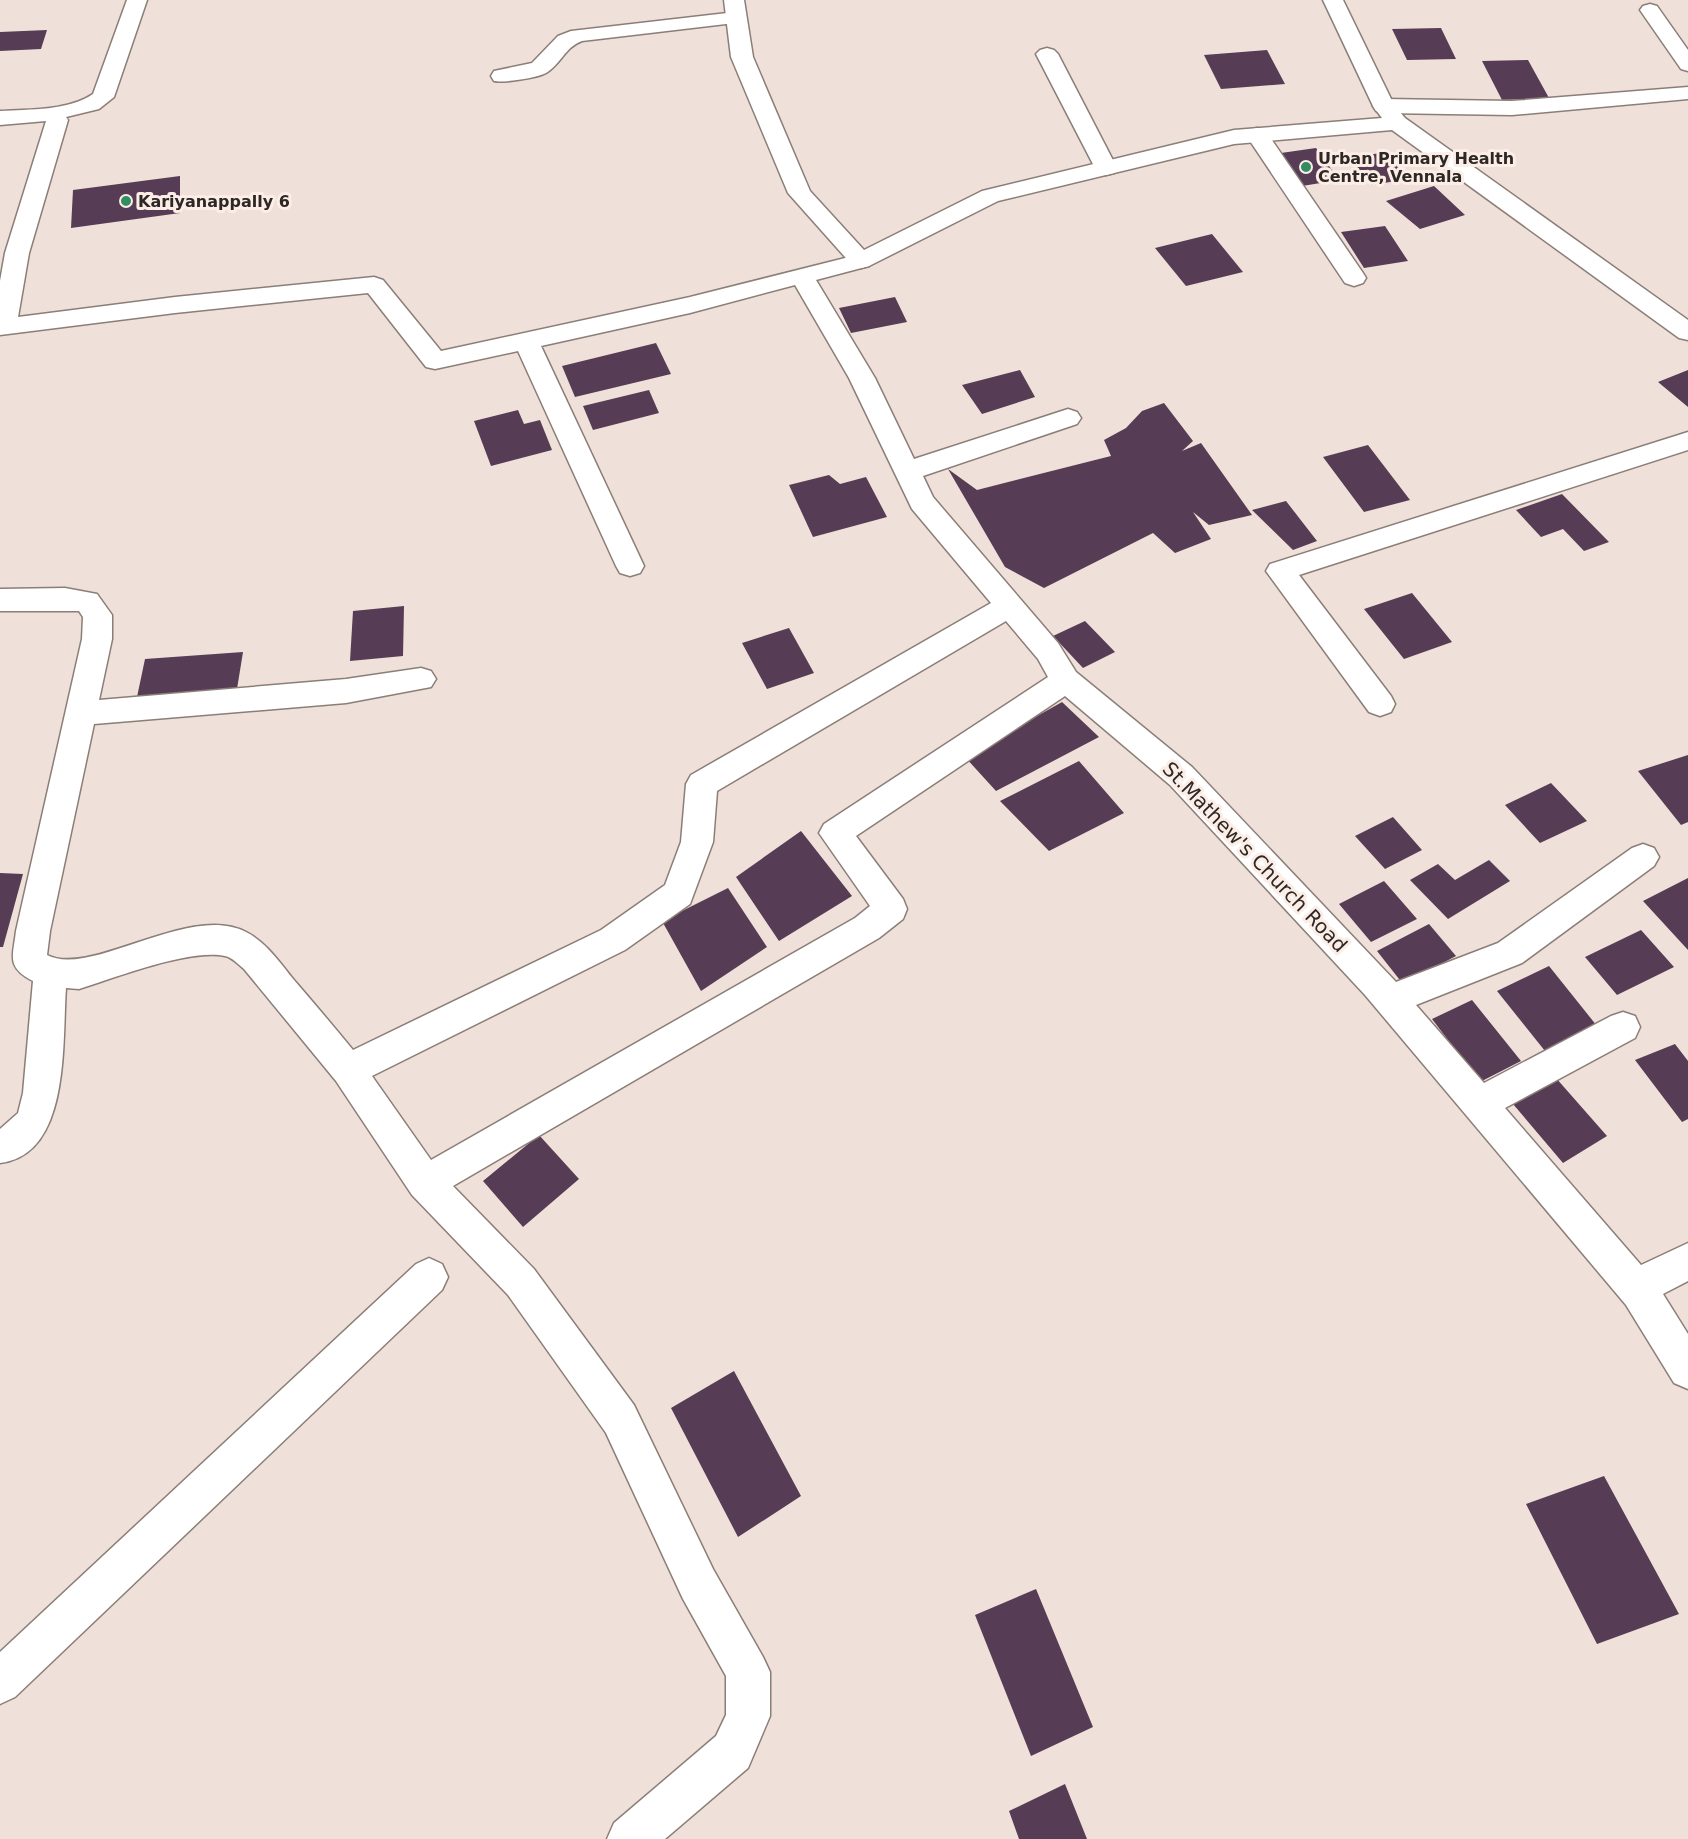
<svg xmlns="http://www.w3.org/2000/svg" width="1688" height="1839" font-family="'DejaVu Sans',sans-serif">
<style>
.building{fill:#563c54}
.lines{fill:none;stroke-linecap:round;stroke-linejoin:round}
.minor-casing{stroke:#8b7e77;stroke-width:3}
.tertiary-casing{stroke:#8b7e77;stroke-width:3}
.minor{fill:#fff;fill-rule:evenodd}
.tertiary{fill:#fff;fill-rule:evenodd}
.poi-dot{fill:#338d63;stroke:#fcede6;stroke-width:2}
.labels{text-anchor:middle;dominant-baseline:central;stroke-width:6;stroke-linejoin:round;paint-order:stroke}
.far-poi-label{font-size:16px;font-weight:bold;fill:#2d2825;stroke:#fcede6;text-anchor:start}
.street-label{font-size:20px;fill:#2d2825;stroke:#fcede6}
</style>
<rect width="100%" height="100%" fill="#efe0d9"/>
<path class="building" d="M1441 28 1456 59 1407 60 1392 29Z
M47 30 41 49 0 51V32Z
M1267 50 1285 84 1221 89 1204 55Z
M1528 60 1549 98 1502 100 1482 61Z
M1316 148 1339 180 1296 187 1274 154Z
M1386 152 1408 179 1372 185 1350 158Z
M180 176V213L71 228 73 190Z
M1434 186 1465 215 1420 229 1386 201Z
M1385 226 1408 261 1364 268 1341 232Z
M1212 234 1243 272 1186 286 1155 248Z
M895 297 907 322 851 333 839 308Z
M656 343 671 374 575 397 562 366Z
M1020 370 1035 397 982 414 962 385Z
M1688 370V407L1658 382Z
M649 390 659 413 593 430 583 406Z
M1164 403 1193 441 1182 451 1201 443 1252 515 1209 525 1193 512 1211 539 1175 553 1153 533 1044 588 1005 567 948 469 977 490 1111 456 1104 440 1126 428 1142 411Z
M518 410 524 424 540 420 552 450 491 466 474 421Z
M1368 445 1410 500 1364 512 1323 457Z
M829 475 840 484 866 477 887 517 813 537 789 485Z
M1562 494 1609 542 1584 551 1563 529 1541 537 1516 510Z
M1286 501 1317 541 1293 550 1252 510Z
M1412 593 1452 642 1404 659 1364 609Z
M404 606 403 656 350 661 353 611Z
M1085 621 1115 652 1083 668 1053 636Z
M789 628 814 673 767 689 742 643Z
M243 652 237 689 137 697 145 659Z
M1062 702 1099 737 996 791 965 757Z
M1688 755V822L1681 825 1638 771Z
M1079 761 1124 813 1049 851 1000 801Z
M1551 783 1587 821 1540 843 1505 805Z
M1393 817 1422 850 1385 869 1355 836Z
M801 831 852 896 779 941 736 877Z
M1489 860 1510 881 1448 919 1410 880 1438 864 1455 880Z
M0 873 23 874 3 947H0Z
M1688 878V950L1643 901Z
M1384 881 1417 919 1371 942 1339 904Z
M728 888 767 947 701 991 662 921Z
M1429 924 1456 956 1403 984 1377 951Z
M1641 930 1674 967 1617 995 1585 957Z
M1549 966 1597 1026 1545 1051 1497 991Z
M1472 1000 1521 1061 1480 1082 1432 1019Z
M1675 1044 1688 1061V1119L1682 1122 1635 1060Z
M1556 1078 1607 1136 1563 1163 1513 1104Z
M539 1135 579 1179 523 1227 483 1181Z
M734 1371 801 1496 738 1537 671 1408Z
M1604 1476 1679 1614 1597 1644 1526 1504Z
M1036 1589 1093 1727 1031 1756 975 1615Z
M1065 1784 1087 1839H1019L1009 1811Z"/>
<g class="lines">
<defs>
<path id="minor" d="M127 0H147L114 97 99 109 66 117 68 120 29 253 18 317 175 297 374 277 383 280 441 351 690 297 861 254 869 256 873 261 869 266 816 280 875 378 914 459 1068 409 1077 412 1081 418 1077 424 923 476 933 497 1058 643 1076 672 1192 767 1396 982 1498 943 1632 848 1643 844 1654 848 1659 857 1654 866 1522 963 1416 1005 1484 1083 1611 1016 1623 1012 1635 1016 1640 1027 1635 1038 1505 1108 1641 1265 1688 1243V1281L1663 1294 1688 1334V1389L1674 1383 1626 1305 1365 995 1170 785 1065 696 856 836 903 899 907 909 903 919 879 938 453 1186 534 1269 634 1405 713 1569 763 1657 770 1672V1716L748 1768 665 1839H607L614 1823 716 1736 726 1715V1676L683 1599 606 1433 508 1295 412 1195 336 1081 244 969C239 965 232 957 225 956 191 948 114 978 79 989L66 988C62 1041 71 1155 0 1163V1129L18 1113 23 1093 33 981C6 967 13 957 16 931L82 639 83 617 79 611H0V589L65 588 97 594 112 615V639L99 700 346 679 421 668 431 671 436 679 431 687 346 703 94 724 50 931 47 955C91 978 190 902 246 932 266 942 280 963 294 980 314 1003 334 1027 353 1050L601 930 665 885 681 842 686 784 691 775 991 603 912 509 849 378 795 285 690 313 541 346 644 566 640 573 630 576 620 573 616 566 518 351 435 369 426 367 368 293 175 313 0 335V281L5 253 46 121 0 125V111C30 109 68 111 93 94ZM1006 621 1038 659 1048 677 824 824 819 833 870 906 855 918 431 1160 372 1076 625 950 690 904 713 842 717 791Z
M1650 4 1657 6 1688 50V71L1681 69 1640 10 1643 6Z
M736 12 743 14 746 18 743 22 582 41C565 47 561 64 546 73 537 78 504 83 494 81L491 76 494 71 532 63 558 36 571 31Z
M1047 48 1054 50 1058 54 1117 168 1114 173 1106 175 1098 173 1095 168 1036 54 1040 50Z
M1688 87V99L1512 115 1384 113 1376 111 1373 106 1376 101 1384 99 1512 101Z
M1257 128 1265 130 1363 273 1366 278 1363 283 1354 286 1345 283 1246 135 1249 130Z
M1688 432V450L1299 575 1391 696 1395 704 1391 712 1380 716 1369 712 1266 571 1270 564Z
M429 1258 442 1264 448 1277 442 1290 15 1697 0 1704V1652L416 1264Z"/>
<path id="tertiary" d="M724 0H744L753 57 810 191 864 250 982 191 1234 130 1382 118 1373 106 1323 0H1343L1394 105 1405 118 1688 320V340L1679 338 1392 130 1234 144 998 201 869 266 861 268 853 266 788 193 731 57Z"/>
</defs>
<use href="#minor" class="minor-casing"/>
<use href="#tertiary" class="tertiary-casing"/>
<use href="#minor" class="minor"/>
<use href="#tertiary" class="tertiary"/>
</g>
<g class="poi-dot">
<circle cx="1306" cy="167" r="6"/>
<circle cx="126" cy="201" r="6"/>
</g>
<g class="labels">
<g class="far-poi-label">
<text x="1318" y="158">Urban Primary Health<tspan x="1318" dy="18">Centre, Vennala</tspan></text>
<text x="138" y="201">Kariyanappally 6</text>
</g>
<g class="street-label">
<text transform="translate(1255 857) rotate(46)">St.Mathew's Church Road</text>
</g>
</g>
</svg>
